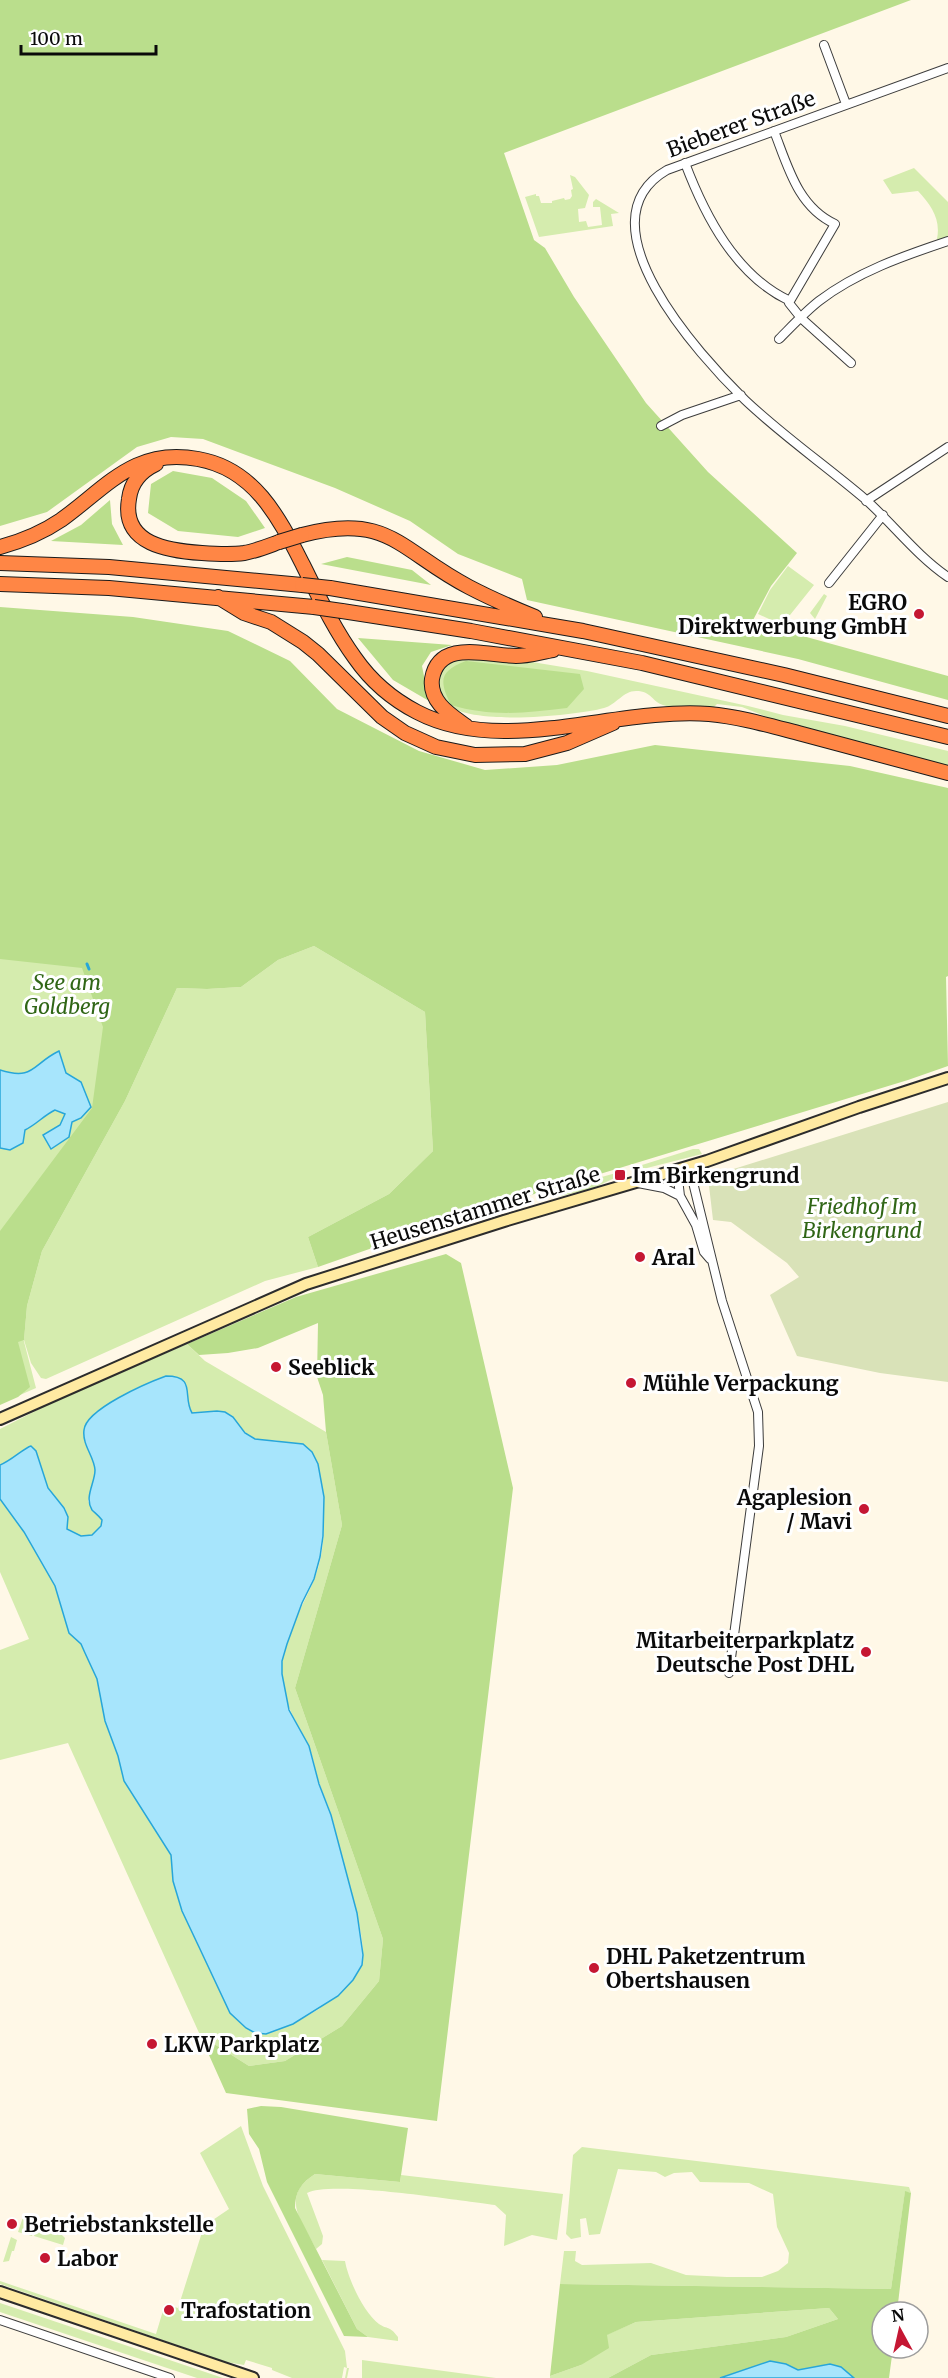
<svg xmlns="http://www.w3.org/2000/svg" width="948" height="2378" font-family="Merriweather,serif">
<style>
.green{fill:#d5ecae}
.forest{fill:#bade8c}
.cemetery{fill:#d9e2b8}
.water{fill:#a7e5fc;stroke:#27a6d9;stroke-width:1.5}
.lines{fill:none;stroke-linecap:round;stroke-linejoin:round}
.stream{stroke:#27a6d9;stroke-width:3}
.minor-casing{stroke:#3d3d3d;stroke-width:10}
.secondary-casing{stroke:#2c2c2c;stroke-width:14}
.motorway-casing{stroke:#1b1b1b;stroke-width:16}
.minor{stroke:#fff;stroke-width:8}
.secondary{stroke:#ffeaa2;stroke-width:10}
.motorway{stroke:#ff8645;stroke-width:14}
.motorway-bridge-casing{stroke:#1b1b1b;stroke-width:16;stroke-linecap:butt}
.motorway-bridge{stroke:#ff8645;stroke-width:14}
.poi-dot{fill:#c51733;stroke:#fff;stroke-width:2}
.labels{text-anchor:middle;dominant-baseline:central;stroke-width:6;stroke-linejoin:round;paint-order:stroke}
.street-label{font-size:21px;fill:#0a0a0a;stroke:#fff}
.poi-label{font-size:21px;font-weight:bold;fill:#0a0a0a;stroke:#fff;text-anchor:start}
.park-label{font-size:21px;font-style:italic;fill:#306616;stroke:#fff}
</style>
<rect width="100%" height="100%" fill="#fff8e7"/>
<path class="green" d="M914 168 948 202V237L939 240 937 239C941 219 931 205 918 191L892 194 883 180Z
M570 175 575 177 589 195 585 208 578 209 579 222 586 221 588 227 602 225 600 207H593V202L596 199 619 213 611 214 613 226 539 237 525 197 536 194V196H539L541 203H552V201L564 198 565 200 570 199 572 196 571 190 573 189Z
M788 566 814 585 782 625 758 614 770 590Z
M824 594 827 596 815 619 810 613Z
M471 656 532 662 587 671 748 706 783 715 845 726 948 751V766L777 721 742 707 717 704 714 707 708 709C694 708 677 710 663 705 652 702 652 691 636 691 623 691 616 705 604 708 575 716 464 727 445 702 439 694 435 682 440 672 447 660 458 659 471 656Z
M129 867 137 1035 30 1240 21 1330 36 1388 20 1395 0 1383V884Z
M314 946 425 1012 433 1151 389 1194 308 1237 318 1267 265 1281 46 1379 41 1378 31 1363 24 1340 27 1306 42 1251 125 1101 177 988 207 989 241 987 278 960Z
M693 1149H699L702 1154 643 1169 642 1165Z
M616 1173 617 1177 591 1189 557 1197 598 1178Z
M187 1344 205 1361 326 1432 342 1525 295 1688 383 1939 379 1981 342 2026 285 2061 249 2066 200 2035 68 1743 0 1760V1650L29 1639 0 1572V1499L24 1532 55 1586 69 1633 81 1644 85 1653 97 1679 105 1721 118 1756 124 1781 171 1855 173 1881 182 1910 230 2013 246 2028 255 2033 266 2034 293 2024 319 2009 362 1965C366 1938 355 1911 348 1885 342 1862 338 1838 331 1814 328 1804 323 1795 320 1785 315 1772 314 1757 308 1745 295 1717 284 1707 282 1674 280 1641 302 1609 314 1580 329 1543 324 1502 318 1464 307 1457 295 1447 282 1442 273 1438 262 1443 251 1437 240 1430 236 1417 224 1412 213 1408 203 1415 192 1413 184 1400 192 1390 181 1379H158L133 1390 99 1410 84 1440 95 1466V1476L88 1501 93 1510 102 1520 101 1526 92 1535 81 1536 67 1528 68 1517 65 1508 48 1488 36 1451 32 1447C25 1447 10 1461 0 1465V1429L53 1402Z
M241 2126 263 2186 345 2351 347 2368H349L347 2378H345L347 2368 344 2367 342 2378H292L272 2370V2368L246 2360 244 2365 226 2362 0 2284V2281L156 2334 165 2304 178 2308 204 2226 229 2209 200 2153Z
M582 2147 909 2187 911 2193 905 2192 891 2289 560 2284 564 2251H576L575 2261 582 2265 651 2263 686 2275 727 2277H762L778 2271 788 2263 789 2253 777 2227 773 2194 749 2183 700 2182 692 2172 674 2173 665 2177 656 2172 618 2169 600 2234 589 2235 586 2218 580 2219 581 2237 571 2239 566 2234 573 2155Z
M315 2174 400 2182 401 2175 563 2194 557 2240 532 2235 504 2246 506 2215 495 2205C460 2201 332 2180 307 2193L323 2236 322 2244 316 2249C302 2221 279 2197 315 2174Z
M23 2217 37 2221 32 2236 18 2232Z
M39 2222 58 2231 65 2238 63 2245 34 2236Z
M11 2237 17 2240 14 2251H12L9 2261 3 2262Z
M322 2260 345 2261C348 2279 364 2313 379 2324 388 2330 389 2325 398 2337V2341L368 2337 357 2329Z
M0 2303 223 2378H197L0 2312Z
M829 2308 838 2319 786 2337 651 2355 608 2378H550V2376L581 2365 606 2335 636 2322Z
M362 2360 496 2378H362Z"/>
<path class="forest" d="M0 0H911L504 153 534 240 545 248 574 297 646 403 708 472 797 553 771 586 752 622 948 676V700L798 659 527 600 522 579 458 554 410 521 335 488 203 439 171 437 137 447 47 512 0 526Z
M173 471 212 478 246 501 265 528 238 537 178 531 148 513 151 484Z
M110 500 112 524 123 545 51 541 81 525Z
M347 557 412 570 431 585 321 564Z
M0 607 133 617 228 631 290 661 337 709 419 751 485 770 557 765 655 745 850 766 948 788V976L946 977 948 1066 908 1080 475 1212 318 1267 308 1237 389 1194 433 1151 425 1012 314 946 278 960 241 987 207 989 177 988 125 1101 42 1251 27 1306 24 1340 18 1342 30 1387 18 1397 0 1405V1231L92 1108 103 1027 82 968 0 959Z
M358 638 452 645 431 652 422 666 429 701 393 680Z
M466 661 580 674 584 689 567 708C527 713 490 717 451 705 439 681 439 671 466 661Z
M446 1254 461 1263 513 1488 437 2121 226 2093 200 2035 249 2066 285 2061 342 2026 379 1981 383 1939 295 1688 342 1525 326 1432 323 1395 317 1377 318 1323 258 1348 228 1353 199 1355 187 1344 296 1297Z
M261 2106 281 2107 408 2128 400 2182 315 2174C301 2183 295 2192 295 2208L357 2329 368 2337 344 2336 267 2182 259 2149 249 2134 247 2109Z
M905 2191 911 2193 897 2312H882V2348H893L889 2378H854L841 2367 830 2364 798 2370 786 2364 743 2370 720 2378H608L651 2355 786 2337 838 2319 829 2308 636 2322 607 2335 609 2348 581 2365 550 2376 560 2284 891 2289Z"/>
<path class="cemetery" d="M948 1102V1382L880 1373 797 1356 770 1295 799 1277 787 1263 731 1222 713 1220 708 1177Z"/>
<path class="water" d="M59 1051 66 1073 81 1082 91 1107 81 1118 72 1122 69 1137 51 1149 43 1135 60 1125 65 1114 55 1110C43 1116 37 1124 25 1130L23 1143 10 1150 0 1148V1070C34 1081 32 1064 59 1051Z
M166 1376C197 1376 182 1396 192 1413L217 1411 225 1412 233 1417 245 1433 255 1439 303 1444 312 1452 318 1464 324 1497 323 1536 320 1557 314 1579 302 1603 287 1644 282 1661V1674L289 1710 309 1746 319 1784 331 1815 357 1913 363 1955 362 1965 353 1980 338 1996 293 2024 266 2034 255 2033 246 2028 230 2013 199 1947 182 1911 173 1881 171 1855 124 1781 118 1756 105 1721 97 1679 85 1653 81 1644 69 1633 55 1586 24 1532 0 1499V1465C11 1461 24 1448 31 1446L36 1451 48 1488 64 1508 68 1517 67 1529 81 1536 92 1535 101 1526 102 1520C99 1516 95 1513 92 1510 84 1497 95 1483 95 1470 94 1456 82 1445 84 1430 86 1409 147 1383 166 1376Z
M770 2361 786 2364 798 2370 830 2364 841 2367 854 2378H720Z"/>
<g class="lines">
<path class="stream" d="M87 964 89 969"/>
<defs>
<path id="minor" d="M824 45 846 104
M948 68 667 170C577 222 700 356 745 400 783 436 825 465 865 499 893 524 917 556 948 577
M774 131C788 167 798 207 835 224L790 301
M685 163C705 216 736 276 790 301
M790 301 789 303 801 318 851 363
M779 339C792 326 805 312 819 301 857 272 903 256 948 241
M661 426 682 415 741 395
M866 501 948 447
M829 583 883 515
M689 1166 722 1301 758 1412 759 1446 729 1673
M677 1170 680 1196 696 1225 704 1252 710 1259
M638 1183 664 1188 680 1196
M0 2320 170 2378"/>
<path id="secondary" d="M0 1419 306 1284 504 1221 707 1161 859 1107 948 1078
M0 2292 253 2378"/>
<path id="motorway" d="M156 464C141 471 131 482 129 499 121 545 170 551 202 553 216 554 230 555 244 553 256 551 268 546 279 542
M302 535C389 512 400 551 469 587 490 598 513 608 535 617
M0 547C22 541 42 533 61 520 107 487 135 447 198 459 255 469 279 518 303 565 319 597 334 629 355 658 371 681 392 699 417 712 503 757 615 707 709 714 741 717 771 726 802 734 851 747 899 760 948 773
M0 563 109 567 302 585
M0 584 109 588 314 607
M330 588 583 631 784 675 948 716
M218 597 244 613 271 622 303 642 318 654 382 717 405 733 436 747 475 755 525 754 567 743 613 723
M342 611 471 631 642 663 948 737
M466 726C451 715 429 702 432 679 439 638 488 656 516 656 528 656 541 652 553 650"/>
</defs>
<use href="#minor" class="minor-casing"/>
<use href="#secondary" class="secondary-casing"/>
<use href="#motorway" class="motorway-casing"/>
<use href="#minor" class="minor"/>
<use href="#secondary" class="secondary"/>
<use href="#motorway" class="motorway"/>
<defs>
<path id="motorway-bridge" d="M279 542 302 535
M302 585 330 588
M314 607 342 611"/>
</defs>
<use href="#motorway-bridge" class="motorway-bridge-casing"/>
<use href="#motorway-bridge" class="motorway-bridge"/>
</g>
<g class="poi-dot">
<circle cx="919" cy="614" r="6"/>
<rect x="614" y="1169" width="12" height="12" rx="3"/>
<circle cx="640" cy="1257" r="6"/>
<circle cx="276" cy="1367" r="6"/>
<circle cx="631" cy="1383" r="6"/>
<circle cx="864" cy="1509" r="6"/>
<circle cx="866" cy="1652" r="6"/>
<circle cx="594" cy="1968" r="6"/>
<circle cx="152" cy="2044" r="6"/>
<circle cx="12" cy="2224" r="6"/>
<circle cx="45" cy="2258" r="6"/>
<circle cx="169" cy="2310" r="6"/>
</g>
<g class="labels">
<g class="street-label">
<text transform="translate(741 124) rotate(-20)">Bieberer Straße</text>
<text transform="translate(485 1208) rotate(-17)">Heusenstammer Straße</text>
</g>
<g class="poi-label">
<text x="907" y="602" text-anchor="end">EGRO<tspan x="907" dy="24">Direktwerbung GmbH</tspan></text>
<text x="632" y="1175">Im Birkengrund</text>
<text x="652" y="1257">Aral</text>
<text x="288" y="1367">Seeblick</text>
<text x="643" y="1383">Mühle Verpackung</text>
<text x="852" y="1497" text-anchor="end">Agaplesion<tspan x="852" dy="24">/ Mavi</tspan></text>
<text x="854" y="1640" text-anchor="end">Mitarbeiterparkplatz<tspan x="854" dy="24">Deutsche Post DHL</tspan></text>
<text x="606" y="1956">DHL Paketzentrum<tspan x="606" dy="24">Obertshausen</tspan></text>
<text x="164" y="2044">LKW Parkplatz</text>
<text x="24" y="2224">Betriebstankstelle</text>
<text x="57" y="2258">Labor</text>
<text x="181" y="2310">Trafostation</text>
</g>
<g class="park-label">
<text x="67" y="982">See am<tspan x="67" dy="24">Goldberg</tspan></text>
<text x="862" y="1206">Friedhof Im<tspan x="862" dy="24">Birkengrund</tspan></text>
</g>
</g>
<g transform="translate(900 2330) rotate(352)"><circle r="28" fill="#ffffff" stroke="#9d9d9d" stroke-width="1.5"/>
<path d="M0-4.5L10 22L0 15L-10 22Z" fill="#c51733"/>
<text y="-9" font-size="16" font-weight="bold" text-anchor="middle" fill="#0a0a0a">N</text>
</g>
<path d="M21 45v9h135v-9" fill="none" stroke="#0a0a0a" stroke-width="3"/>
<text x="30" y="45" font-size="18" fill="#0a0a0a" stroke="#ffffff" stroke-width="4.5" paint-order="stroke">100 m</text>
</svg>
